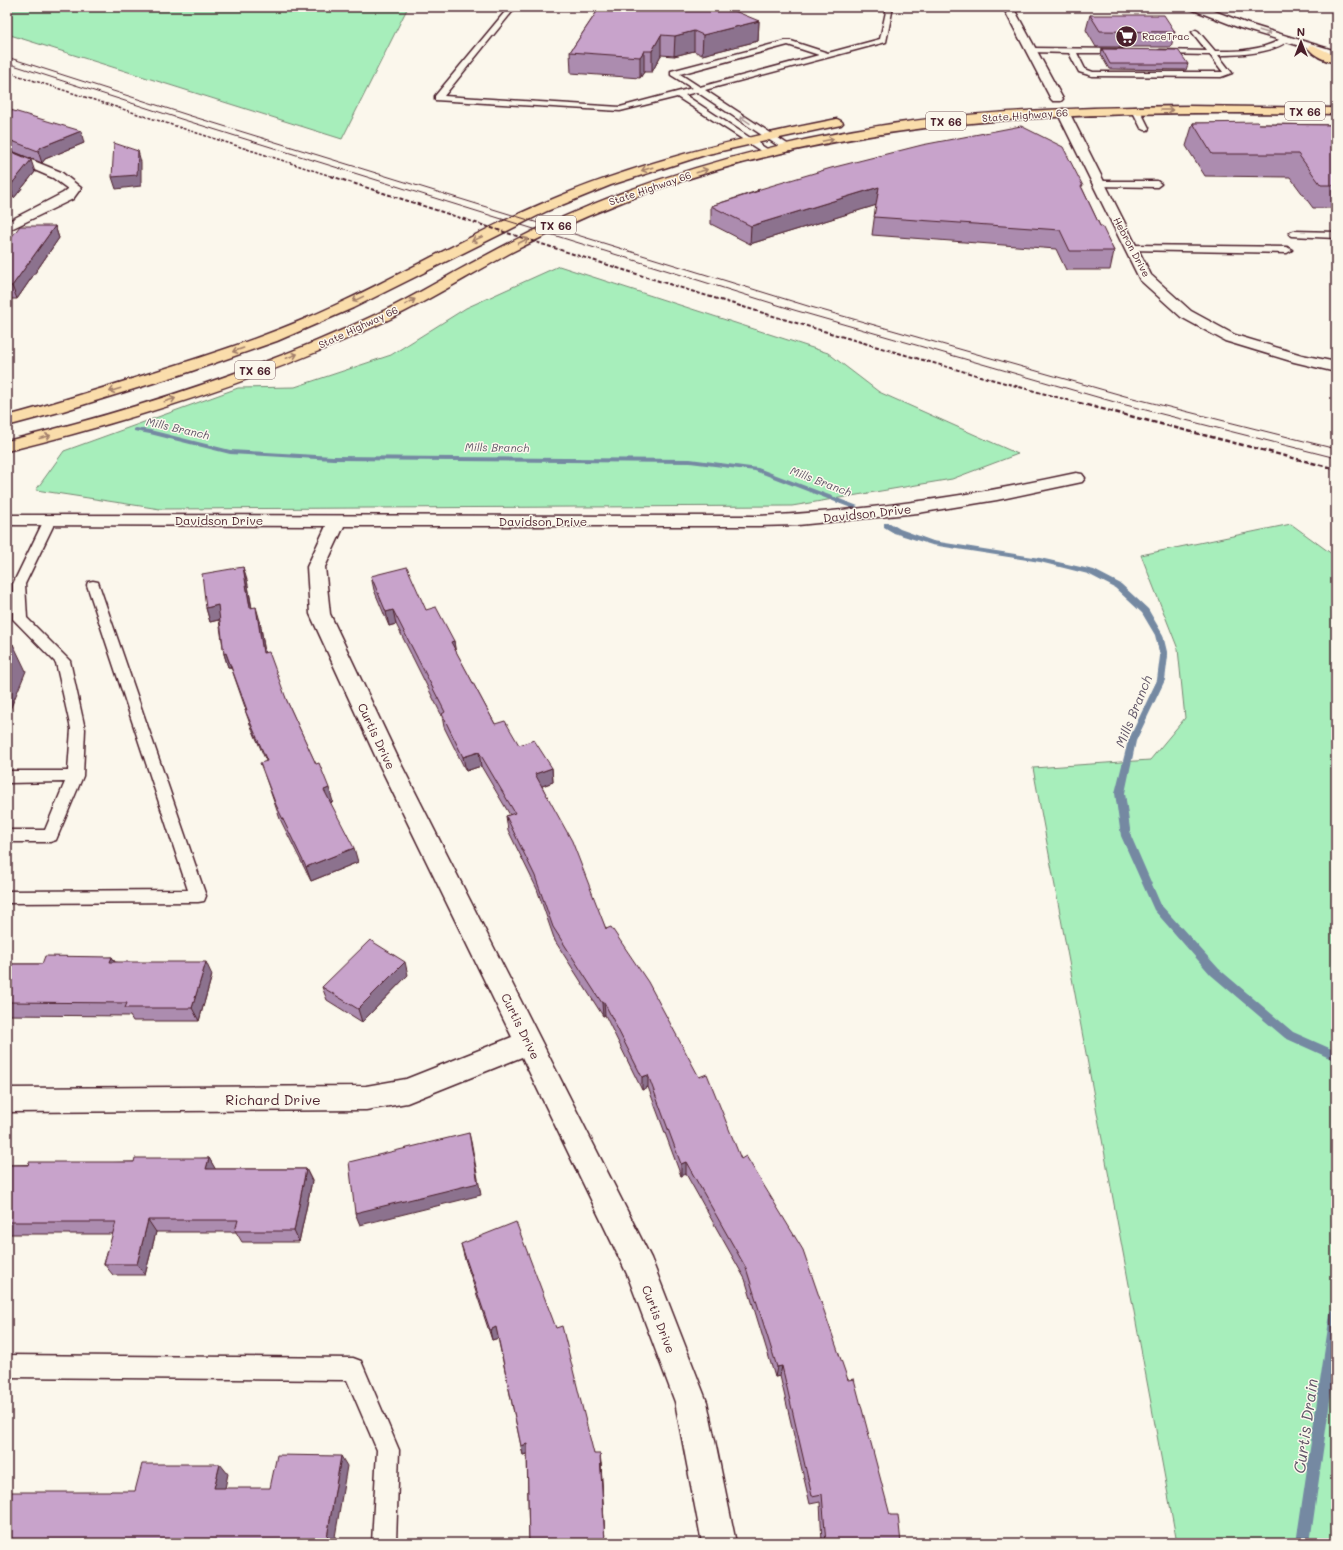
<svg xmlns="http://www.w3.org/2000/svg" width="1343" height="1550" font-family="Mali,sans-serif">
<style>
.green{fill:#a7eebb;stroke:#788673}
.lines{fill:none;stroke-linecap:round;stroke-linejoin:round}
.stream{fill:#7489a2;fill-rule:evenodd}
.lane-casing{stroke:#4a1f2b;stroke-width:3}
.street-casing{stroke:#4a1f2b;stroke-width:3}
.secondary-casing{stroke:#4a1f2b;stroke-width:3}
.primary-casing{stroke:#4a1f2b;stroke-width:3}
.lane{fill:#fbf7ec;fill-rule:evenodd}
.street{fill:#fbf7ec;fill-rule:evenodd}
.secondary{fill:#fbf7ec;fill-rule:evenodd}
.primary{fill:#faddab;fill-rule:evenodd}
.tram{stroke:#4a1f2b;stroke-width:1}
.rail-far2{stroke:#4a1f2b;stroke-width:1.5;stroke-dasharray:3 1.5;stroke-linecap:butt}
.rail-far1{stroke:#4a1f2b;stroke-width:2;stroke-dasharray:4 2;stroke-linecap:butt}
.rail{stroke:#4a1f2b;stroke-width:2.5;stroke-dasharray:5 2.5;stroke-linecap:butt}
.wall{fill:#ac8caf;stroke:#4a1f2b}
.shaded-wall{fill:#8c728e;stroke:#4a1f2b}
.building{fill:#c8a3cb;stroke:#4a1f2b}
.oneway{stroke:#ab9695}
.oneway2{stroke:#a27e6b}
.labels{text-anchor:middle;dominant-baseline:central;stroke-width:3;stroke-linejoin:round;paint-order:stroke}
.far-poi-label{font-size:10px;fill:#4a1f2b;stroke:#fbf7ec;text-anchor:start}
.far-street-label{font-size:10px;fill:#4a1f2b;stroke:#fbf7ec}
.shield{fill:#fbf7ec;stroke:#7f6065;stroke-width:1}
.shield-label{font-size:11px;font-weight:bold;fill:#4a1f2b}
.far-water-label{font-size:11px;font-style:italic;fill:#5f5466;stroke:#fbf7ec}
.street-label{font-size:12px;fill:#4a1f2b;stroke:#fbf7ec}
.water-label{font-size:13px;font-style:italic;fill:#5f5466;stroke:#fbf7ec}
.near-street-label{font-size:14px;fill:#4a1f2b;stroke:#fbf7ec}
.near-water-label{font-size:16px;font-style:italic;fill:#5f5466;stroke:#fbf7ec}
</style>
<rect width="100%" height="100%" fill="#fbf7ec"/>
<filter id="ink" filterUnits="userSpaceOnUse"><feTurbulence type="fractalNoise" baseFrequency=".025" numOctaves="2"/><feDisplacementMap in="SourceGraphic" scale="8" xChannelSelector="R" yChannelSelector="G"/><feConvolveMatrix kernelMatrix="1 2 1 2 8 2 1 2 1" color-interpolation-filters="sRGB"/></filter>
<g filter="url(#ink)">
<path class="green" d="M7 7H408L342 139 7 34Z
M559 266 828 353 879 392 1018 454 952 479 792 506 160 509 36 490 64 451 238 388 295 387 391 355 466 308Z
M1291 524 1336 557V1543H1177L1033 768 1150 760 1185 718 1178 649 1141 555Z"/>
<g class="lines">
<path class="stream" d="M136 428 150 430 230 450 333 456 690 459 758 468 858 506 854 508H851L755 471 690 463 333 460 230 454 150 434 134 431V429Z
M884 523H890L900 529 933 541 1040 558 1094 570 1121 584 1148 609 1163 635 1168 656 1165 680 1136 741 1125 793 1131 836 1161 905 1219 969 1293 1032 1336 1051V1061L1285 1038 1211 975 1154 910 1121 836 1115 793 1128 741 1157 680 1160 656 1155 635 1142 613 1115 588 1088 574 1040 562 932 545 894 533 884 527Z
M1336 1308V1358L1310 1543H1296L1330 1314 1332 1310Z"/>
<defs>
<path id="lane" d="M509 7H516L444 96 620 107 692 88 671 75V71L785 41H791L828 53 880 39 887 7H893L886 42 705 90 792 147 793 149 792 151H786L697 92 685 95 770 151 771 153 767 155 677 97 620 111 435 100V96ZM788 45 819 55 700 87 680 74Z
M1246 7H1254L1248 11H1244L1243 10Z
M1196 30 1198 31 1215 51C1233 51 1254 51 1271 44 1277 42 1282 36 1289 37L1290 39C1274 54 1239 55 1218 55L1232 73 1221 77 1092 76 1079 72 1069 53 1031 52 1027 50 1031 48 1122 49 1126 51 1122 53H1077L1085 69 1093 72H1223L1210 55 1160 54 1156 52 1160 50 1207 51 1192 32Z
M1133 108H1136L1140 110 1149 128 1148 130H1145L1141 128 1132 110Z
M1099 181H1157L1161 184 1157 187 1096 186 1095 184Z
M1294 231 1336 232V238L1291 236 1289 234 1291 232Z
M1131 245 1287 247 1292 250 1287 253 1128 250 1126 248Z
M50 516 54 517 56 520 25 584 27 618 70 661 85 729 83 776 56 840 50 842H7V830H45L65 782 7 783V771H68L71 729 56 663 13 619V584L44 520 46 517Z
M93 581 98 582 99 585 206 896 204 901 198 902 7 903V891L188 890 87 585 88 582Z
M7 1355 353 1358 361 1361 399 1450 396 1543H372L377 1450 347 1380 7 1377Z"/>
<path id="street" d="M1003 7H1013L1063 99 1061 101H1053L1051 99Z
M1063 109 1067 110 1069 112 1151 275 1191 311 1235 335 1302 355 1336 362V372L1294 362 1225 341 1181 317 1140 280 1057 112 1059 110Z
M7 150 61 172 81 188 73 199 7 231V222L63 193 68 189 53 178 7 158Z
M1076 473 1082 474 1085 478 1082 482 997 500 918 513 798 525 758 526H344L325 567 330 614 400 762 651 1258 707 1402 736 1543H702L675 1402 627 1274 522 1057 407 1103 366 1110 7 1112V1088L366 1086 406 1079 512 1037 378 762 310 614 307 567 326 526 7 525V515L758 516C866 511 971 496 1076 473Z"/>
<path id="secondary" d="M1190 7H1204L1248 24 1336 51V57L1240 28 1191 9Z"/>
<path id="primary" d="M1313 45 1336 56V63C1326 61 1314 56 1308 48L1309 46Z
M1189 106 1336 108V114C1108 111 884 111 666 186 613 204 562 226 512 252 471 274 431 299 390 319 268 378 138 419 7 451V441C134 410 260 370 379 313 414 297 448 275 483 257 527 233 572 212 619 194 724 155 835 129 946 117 1027 109 1108 107 1189 106Z
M837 119 841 121 843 123 841 125 770 140 708 154 611 185 547 211 353 308 277 341 189 372 63 411 7 426V416C50 405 92 391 135 378 193 360 251 342 307 318 386 284 460 239 539 205 634 163 735 139 837 119Z"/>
</defs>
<use href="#lane" class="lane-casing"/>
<use href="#street" class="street-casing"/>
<use href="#secondary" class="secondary-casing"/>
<use href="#primary" class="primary-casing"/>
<use href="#lane" class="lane"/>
<use href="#street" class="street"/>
<use href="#secondary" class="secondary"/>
<use href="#primary" class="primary"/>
<path class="tram" d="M7 57 191 116 811 307 1125 396 1336 449
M7 63 181 119 794 310 1118 403 1336 458"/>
<path class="rail-far2" d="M7 72 334 177"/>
<path class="rail-far1" d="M331 176C580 257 829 337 1083 404"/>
<path class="rail" d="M1079 403 1336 469"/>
</g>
<path class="wall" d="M600 7 759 21 758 41 702 55 694 51 674 56 661 55 652 72H644L640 78 571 73 570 52Z
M1090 15 1175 32 1171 47H1096L1086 30Z
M1102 49 1188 64 1186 70 1109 69 1101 55Z
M7 109 84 143 45 159 42 163 7 149Z
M1193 123 1336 125V208H1313L1290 177 1205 176 1186 146Z
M7 150 35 172 14 198 7 195Z
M1082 188 1100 226 1114 251 1110 270H1066L1056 249 872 235 876 205 750 244 711 224V206L757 191V190Z
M55 226 59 238 17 299H7V243Z
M371 576 426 610 454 641 455 650 495 724 519 745 552 768 553 782 542 786 606 929 741 1159 901 1543H822L820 1502 810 1504 780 1376 775 1377 745 1279 686 1174 681 1176 648 1087 642 1090 605 1015 603 1016 555 941 537 889 508 830 506 816 510 815 481 766 466 771 444 727 442 716 396 624 389 626 374 590Z
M247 580 252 608 260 621 265 653 333 802 330 803 358 862 311 881 280 819 265 776 266 761 250 724 245 710H246L231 667H228L224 654 219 620 210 622 206 608Z
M112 957 115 962 212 975 199 1021H133L130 1016 7 1015V964H42Z
M408 975 362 1022 327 1000 322 987Z
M209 1158 215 1169H306L312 1181 299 1242H242L236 1232H156L145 1275H113L104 1264 113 1234H7V1165L134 1162Z
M461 1244 594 1454 601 1463 605 1543H529L527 1454 523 1455 498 1338 492 1340 464 1256Z"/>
<path class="shaded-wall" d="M759 21 758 41 702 55 703 35Z
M694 31V51L674 56 675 36Z
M661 35V55L652 72V51Z
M644 51V72L640 78V57Z
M81 131 84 143 45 159 42 163 38 151 41 147Z
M138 151 141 162V186L116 189 112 177Z
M31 160 35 172 14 198 10 186Z
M879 187 877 205 750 244 751 226Z
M55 226 59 238 17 299 12 286Z
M243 567 247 580 254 622 250 608Z
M218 605 222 619 210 622 206 608Z
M256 607 260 621 267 667 263 653Z
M393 610 396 624 389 626 386 612Z
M454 641 456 655 451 642Z
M13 644 26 671 7 717V658Z
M226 653 231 667H228L224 654Z
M479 752 481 766 466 771 463 757Z
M552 768 553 782 537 788 535 774Z
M329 788 333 802 328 804 324 790Z
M354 848 358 862 311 881 306 867Z
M112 957 119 970 110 962Z
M206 962 212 975 199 1021 192 1008Z
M405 962 408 975 362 1022 358 1009Z
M604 1002 605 1015 603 1016 602 1003Z
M648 1075V1087L642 1090V1077Z
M469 1133 472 1146 481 1195 360 1225 355 1213Z
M209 1158 216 1170 206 1169Z
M686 1162V1174L681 1176V1164Z
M306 1169 312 1181 299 1242 294 1231Z
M148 1220 156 1232 145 1275 137 1264Z
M496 1327 499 1338 492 1340 490 1330Z
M782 1366 780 1376 775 1377 777 1367Z
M527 1444 529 1453 523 1455 521 1446Z
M600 1454 601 1463 605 1543Z
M341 1456 347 1466 334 1543H326Z
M220 1464 228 1474 223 1498 214 1488Z"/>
<path class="building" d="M600 7H725L759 21 703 35 694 31 675 36 661 35 652 51H644L640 57 570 52Z
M1090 15H1164L1175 32 1100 31Z
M1102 49 1178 50 1188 64H1110Z
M7 109 81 131 41 147 38 151 7 139Z
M1257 122 1259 124 1336 125V185H1321L1298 154H1212L1193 123Z
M1021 126 1063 147 1083 186H1081L1100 226H1102L1114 251H1070L1060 230 874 217 879 187 751 226 711 206 759 191 757 190 831 168 922 145Z
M114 143 138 151 137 175 112 177Z
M7 150 31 160 10 186 7 185Z
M20 226H55L12 286H7V243Z
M243 567 250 608 256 607 263 653 269 652 287 701 316 764 319 763 329 788 324 790 354 848 306 867 276 805 260 763 267 761 245 710H247L226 653 224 654 218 605 206 608 202 574Z
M407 567 426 610 436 607 454 641 451 642 495 724 505 721 519 745 534 740 552 768 535 774 572 841 606 929 611 927 648 982 699 1077 707 1074 741 1159 746 1156 803 1250 848 1380 854 1379 890 1515H898L901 1543H826L822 1494 812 1496 782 1366 777 1367 746 1268 686 1162 681 1164 648 1075 642 1077 604 1002 602 1003 553 927 535 876 506 816 515 813 479 752 463 757 442 714 445 712 393 610 386 612 371 576Z
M13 644 7 658V645Z
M370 940 405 962 358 1009 322 987Z
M45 956 112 957 110 962H206L192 1008H125L127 1003 7 1002V964H42Z
M469 1133 478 1183 355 1213 349 1162Z
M135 1158H209L206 1169H306L294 1231H235L238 1220H148L137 1264H104L116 1222H7V1165H28L29 1162H134Z
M516 1222 556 1328 562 1326 594 1454H600L605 1543H529L527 1444 521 1446 496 1327 490 1330 461 1244Z
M277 1455 341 1456 326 1543H7V1492H110L111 1491H135L142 1464H220L214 1488H270Z"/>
<defs><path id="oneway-shaft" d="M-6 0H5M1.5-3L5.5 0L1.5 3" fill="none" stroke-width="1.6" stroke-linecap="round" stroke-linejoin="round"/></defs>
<g class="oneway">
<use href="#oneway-shaft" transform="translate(1265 32) rotate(18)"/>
<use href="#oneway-shaft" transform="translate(745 120) rotate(-146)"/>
</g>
<g class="oneway2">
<use href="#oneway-shaft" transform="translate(1167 110)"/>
<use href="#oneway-shaft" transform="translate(828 140) rotate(-12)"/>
<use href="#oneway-shaft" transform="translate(647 169) rotate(163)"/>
<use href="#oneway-shaft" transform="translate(702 171) rotate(-17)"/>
<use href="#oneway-shaft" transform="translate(477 239) rotate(155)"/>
<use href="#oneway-shaft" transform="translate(523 241) rotate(-27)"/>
<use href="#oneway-shaft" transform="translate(358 299) rotate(154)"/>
<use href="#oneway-shaft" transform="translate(410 302) rotate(-29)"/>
<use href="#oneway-shaft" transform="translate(238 350) rotate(161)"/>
<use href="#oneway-shaft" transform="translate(292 356) rotate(-21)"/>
<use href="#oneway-shaft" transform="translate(115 390) rotate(163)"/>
<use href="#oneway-shaft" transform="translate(170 400) rotate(-17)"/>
<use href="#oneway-shaft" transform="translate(45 437) rotate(-15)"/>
</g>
</g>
<defs>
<symbol id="supermarket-disc" viewBox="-11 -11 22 22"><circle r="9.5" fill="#4a1f2b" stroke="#fbf7ec"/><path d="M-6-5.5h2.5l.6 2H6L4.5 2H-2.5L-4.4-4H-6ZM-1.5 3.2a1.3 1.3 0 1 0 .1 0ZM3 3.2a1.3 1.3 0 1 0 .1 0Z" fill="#fff"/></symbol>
</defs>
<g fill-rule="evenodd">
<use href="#supermarket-disc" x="1114" y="24" width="25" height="25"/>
</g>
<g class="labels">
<g class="far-poi-label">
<text x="1142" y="36">RaceTrac</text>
</g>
<g class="far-street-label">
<text transform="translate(1025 115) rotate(-4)">State Highway 66</text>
<text transform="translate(650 188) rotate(-19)">State Highway 66</text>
<text transform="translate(1132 247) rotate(62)">Hebron Drive</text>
<text transform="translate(358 327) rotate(-25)">State Highway 66</text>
</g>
<g class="shield">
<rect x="1285" y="102" width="40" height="18" rx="3"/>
<rect x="926" y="112" width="40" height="18" rx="3"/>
<rect x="536" y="216" width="40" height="18" rx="3"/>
<rect x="235" y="361" width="40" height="18" rx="3"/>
</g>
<g class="shield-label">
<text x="1305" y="111">TX 66</text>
<text x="946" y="121">TX 66</text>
<text x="556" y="225">TX 66</text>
<text x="255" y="370">TX 66</text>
</g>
<g class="far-water-label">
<text transform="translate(178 428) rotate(13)">Mills Branch</text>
<text transform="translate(497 447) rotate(1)">Mills Branch</text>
<text transform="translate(821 481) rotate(21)">Mills Branch</text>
</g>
<g class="street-label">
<text transform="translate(867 513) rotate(-6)">Davidson Drive</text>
<text x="219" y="520">Davidson Drive</text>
<text x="543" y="521">Davidson Drive</text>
<text transform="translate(377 736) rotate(65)">Curtis Drive</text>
<text transform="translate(521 1026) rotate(64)">Curtis Drive</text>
<text transform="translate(659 1319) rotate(69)">Curtis Drive</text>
</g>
<g class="water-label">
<text transform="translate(1133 711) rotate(-68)">Mills Branch</text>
</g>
<g class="near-street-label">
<text x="273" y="1099">Richard Drive</text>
</g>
<g class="near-water-label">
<text transform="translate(1305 1426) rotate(-82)">Curtis Drain</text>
</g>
</g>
<rect width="1343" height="1550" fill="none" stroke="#fbf7ec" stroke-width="24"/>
<rect x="12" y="12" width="1319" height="1526" fill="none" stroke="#4a1f2b" stroke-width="1.5" filter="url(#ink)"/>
<g transform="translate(1301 42)" stroke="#fbf7ec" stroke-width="3" paint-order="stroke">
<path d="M0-3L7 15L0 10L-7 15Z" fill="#4a1f2b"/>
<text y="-6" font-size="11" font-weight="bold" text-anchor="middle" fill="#4a1f2b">N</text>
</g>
</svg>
